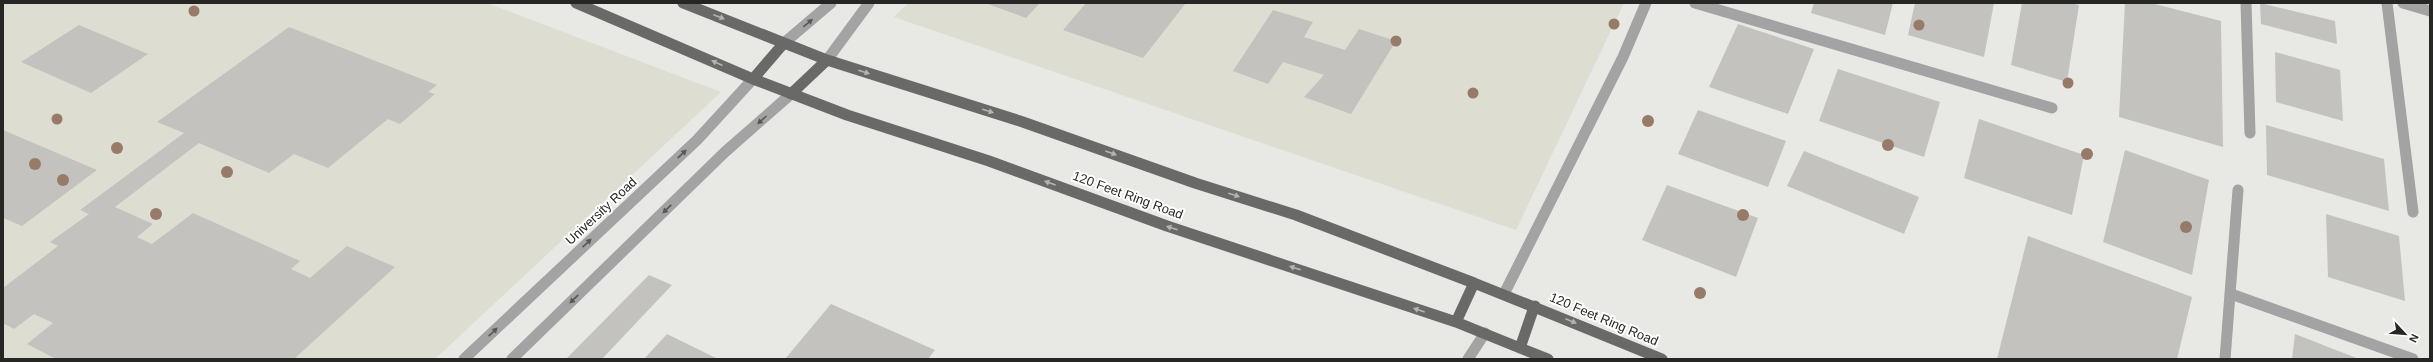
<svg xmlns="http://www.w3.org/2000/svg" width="2433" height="362" font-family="Arial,sans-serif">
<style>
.built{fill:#deddd2}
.building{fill:#c4c2bf}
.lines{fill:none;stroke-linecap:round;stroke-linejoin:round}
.minor{stroke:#a2a3a2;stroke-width:11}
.tertiary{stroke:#a2a3a2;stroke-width:11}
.primary{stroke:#696a68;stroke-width:11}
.tree{fill:#977b68}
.oneway{fill:#b4b4b3}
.oneway2{fill:#585857}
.labels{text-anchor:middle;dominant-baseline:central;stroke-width:4;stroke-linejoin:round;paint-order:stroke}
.street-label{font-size:13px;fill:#262625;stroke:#fffffe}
</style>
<rect width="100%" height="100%" fill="#e8e8e5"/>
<path class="built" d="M3 3H487L721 92 435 359H3Z
M908 3H1624L1516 230 894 17Z"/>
<path class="building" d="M985 3H1040L1026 18Z
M1086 3H1186L1143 58 1063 30Z
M1814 3H1893L1885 35 1811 13Z
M1915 3H1994L1984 57 1908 35Z
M2022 3H2071L2079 5 2067 82 2011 65Z
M2125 3H2151L2221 21 2223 147 2119 117Z
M2260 3 2335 21 2337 44 2261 24Z
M1273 10 1313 22 1304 37 1345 50 1359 29 1396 41 1351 114 1304 97 1324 75 1283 62 1268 84 1233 71Z
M1738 24 1814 49 1788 114 1709 87Z
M79 25 148 54 91 93 21 62Z
M289 27 437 85 428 92 435 94 400 124 388 119 328 168 294 154 269 173 199 143 115 207 153 224 137 237 152 244 193 213 300 261 291 269 310 278 347 246 395 267 294 359H56L27 344 53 323 34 314 14 329 3 323V288L58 246 50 242 89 214 80 210 184 133 157 122Z
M2275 52 2340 70 2343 121 2276 102Z
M1838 69 1940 102 1924 157 1819 121Z
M1698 110 1786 141 1768 187 1678 154Z
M1979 119 2084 155 2072 215 1964 178Z
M2266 125 2384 159 2389 211 2267 175Z
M3 130 97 170 22 226 3 218Z
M2125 150 2209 180 2192 275 2103 242Z
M1804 151 1919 197 1904 234 1787 186Z
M1667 185 1758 218 1736 277 1642 240Z
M2326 214 2399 236 2405 301 2328 277Z
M2028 236 2192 297 2177 359H1997Z
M649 275 672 285 602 359H566Z
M831 304 935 350 928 359H785Z
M667 334 718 359H644Z
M2295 334 2359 359H2292Z"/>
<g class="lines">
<path class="minor" d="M1695 3 2052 108
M2246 3 2250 133
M2387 3 2413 212
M1504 294 1623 57 1646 3
M2231 294 2413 359
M1468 359 1485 333
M2225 359 2238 190"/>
<path class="tertiary" d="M2403 3 2430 11
M784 43 831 3
M827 60 869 3
M464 359 697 140 753 79
M512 359 725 152 791 94"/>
<path class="primary" d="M576 3 753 79 847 115 989 161 1167 226 1456 322
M683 3 827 60 1020 121 1195 183 1296 215 1474 283
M753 79 784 43
M791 94 827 60
M1474 283 1534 307 1520 348 1456 322Z
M1534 307 1662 359
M1534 307 1535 306
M1520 348 1548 359"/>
</g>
<g class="tree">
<circle cx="194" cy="11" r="5.5"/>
<circle cx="1614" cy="24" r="5.5"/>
<circle cx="1919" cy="25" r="5.5"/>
<circle cx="1396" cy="41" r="5.5"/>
<circle cx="2068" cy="83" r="5.5"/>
<circle cx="1473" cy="93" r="5.5"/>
<circle cx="57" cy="119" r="5.5"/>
<circle cx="1648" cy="121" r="6"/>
<circle cx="1888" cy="145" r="6"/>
<circle cx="117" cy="148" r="6"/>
<circle cx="2087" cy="154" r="6"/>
<circle cx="35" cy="164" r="6"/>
<circle cx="227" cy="172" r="6"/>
<circle cx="63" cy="180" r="6"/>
<circle cx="156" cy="214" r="6"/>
<circle cx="1743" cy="215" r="6"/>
<circle cx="2186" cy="227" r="6"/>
<circle cx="1700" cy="293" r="6"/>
</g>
<defs><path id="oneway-solid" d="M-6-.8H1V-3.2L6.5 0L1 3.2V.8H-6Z"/></defs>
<g class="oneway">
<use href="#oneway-solid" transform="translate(719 17) rotate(21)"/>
<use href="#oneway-solid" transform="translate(717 63) rotate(-156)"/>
<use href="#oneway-solid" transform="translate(864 72) rotate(18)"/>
<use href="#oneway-solid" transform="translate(988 111) rotate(17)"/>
<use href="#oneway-solid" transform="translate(1111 153) rotate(20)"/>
<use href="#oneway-solid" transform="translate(1050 183) rotate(-160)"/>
<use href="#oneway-solid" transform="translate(1234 195) rotate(18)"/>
<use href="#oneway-solid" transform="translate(1172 228) rotate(-162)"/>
<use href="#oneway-solid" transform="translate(1295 268) rotate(-162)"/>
<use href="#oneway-solid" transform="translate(1419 310) rotate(-161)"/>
<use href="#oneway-solid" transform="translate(1571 321) rotate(23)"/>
</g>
<g class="oneway2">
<use href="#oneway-solid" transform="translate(808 23) rotate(-40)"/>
<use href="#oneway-solid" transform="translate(762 120) rotate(138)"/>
<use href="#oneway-solid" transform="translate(682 154) rotate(-43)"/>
<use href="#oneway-solid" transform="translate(667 209) rotate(136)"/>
<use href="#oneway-solid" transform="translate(587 243) rotate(-43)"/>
<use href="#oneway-solid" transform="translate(574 299) rotate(136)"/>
<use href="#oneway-solid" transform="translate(493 332) rotate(-43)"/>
</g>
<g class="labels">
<g class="street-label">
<text transform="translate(1128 195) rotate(20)">120 Feet Ring Road</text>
<text transform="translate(601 211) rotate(-43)">University Road</text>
<text transform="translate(1604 319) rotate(23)">120 Feet Ring Road</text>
</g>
</g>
<rect width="2433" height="362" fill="none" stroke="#262625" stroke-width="8"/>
<g transform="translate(2405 334) rotate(116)" stroke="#fffffe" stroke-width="3" paint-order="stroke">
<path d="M0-3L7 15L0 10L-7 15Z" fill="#262625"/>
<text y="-6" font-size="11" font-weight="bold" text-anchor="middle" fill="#262625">N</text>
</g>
</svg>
